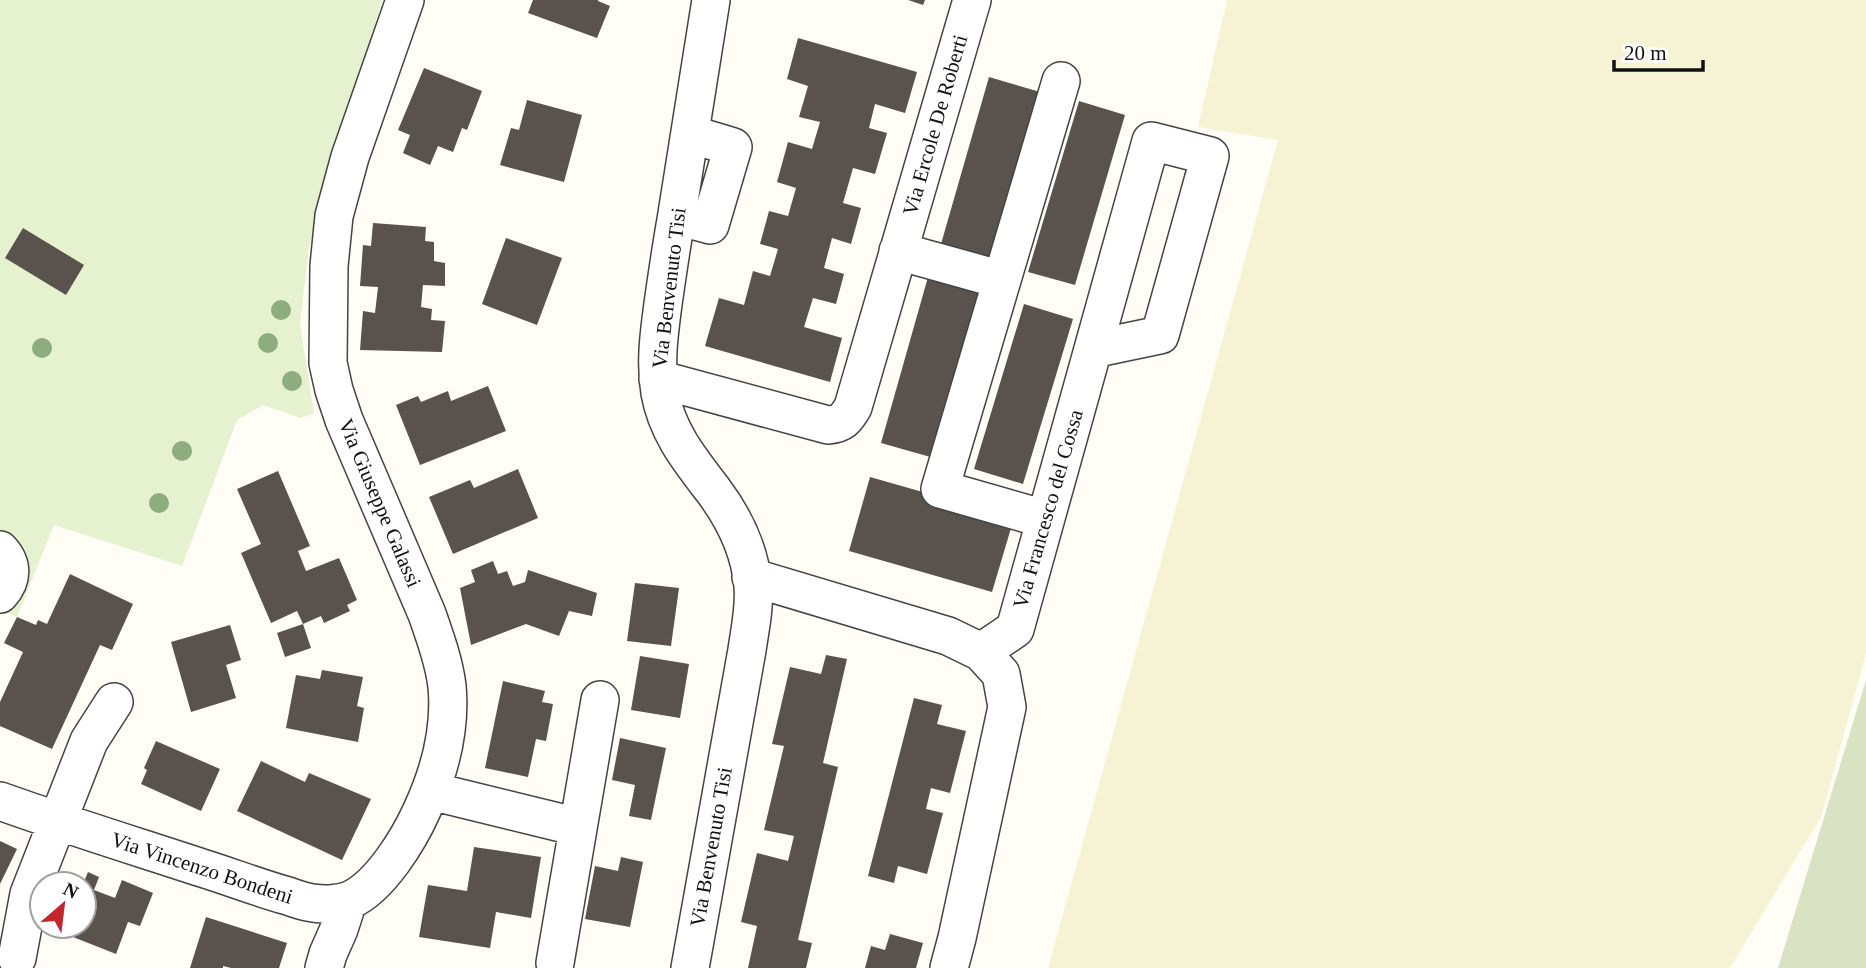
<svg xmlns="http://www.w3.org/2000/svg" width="1866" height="968" font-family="'Times New Roman',serif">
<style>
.farmland{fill:#f6f3d4}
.cemetery{fill:#d9e3c4}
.pitch{fill:#e6f2cf}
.building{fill:#5a524d}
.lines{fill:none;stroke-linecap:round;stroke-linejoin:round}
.minor-casing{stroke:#444;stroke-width:40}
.minor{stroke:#fff;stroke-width:37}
.tree{fill:#8dad7f}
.labels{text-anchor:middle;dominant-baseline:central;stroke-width:7;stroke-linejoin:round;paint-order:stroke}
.street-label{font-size:21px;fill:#111;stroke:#fff}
</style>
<rect width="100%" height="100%" fill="#fffdf5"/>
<path class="farmland" d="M1227 0H1866V654L1821 817 1730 968H1048L1278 140 1198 127Z"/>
<path class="cemetery" d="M1866 680V968H1778Z"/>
<path class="pitch" d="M0 0H382L309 247 300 324 314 413 301 418 263 405 237 420 182 566 54 525 17 617 0 609Z"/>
<path class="building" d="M533 0H598V1L610 6 597 38 528 13Z
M908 0H925L923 5Z
M798 38 917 72 905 113 875 104 869 128 887 133 875 174 853 168 843 203 861 208 851 244 832 238 824 268 844 274 836 304 813 298 804 327 842 338 830 382 705 346 719 298 744 305 753 271 770 276 778 249 760 244 769 211 788 216 796 188 777 182 788 142 812 149 820 122 799 117 808 86 787 79Z
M424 68 482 91 467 130 462 128 453 152 438 146 430 165 403 153 410 135 398 130Z
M989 77 1047 94 998 261 941 244Z
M527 100 582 115 564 182 500 165 511 128 519 130Z
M1079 101 1125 115 1075 285 1028 272Z
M373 223 426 227 425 241 434 242V261L445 263V286L423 285 421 307 432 309 431 320 445 321 442 352 360 350 363 311 375 313 378 287 360 286 363 245 371 246Z
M23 228 84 265 66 295 5 258Z
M506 238 562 258 537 325 482 304Z
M928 277 988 294 941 460 881 443Z
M1024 304 1073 319 1023 484 974 469Z
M488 386 506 431 420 465 396 405 418 396 421 402 448 391 451 401Z
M518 469 538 518 453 554 429 497 470 480 474 488Z
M278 471 310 546 298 551 306 571 339 558 357 600 347 605 350 611 324 623 321 616 303 624 297 611 271 623 241 553 261 544 237 489Z
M870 477 1014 518 992 592 849 551Z
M493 561 498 574 507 571 513 586 525 582 528 570 597 593 592 616 569 611 559 636 526 624 471 645 460 588 475 582 471 570Z
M70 574 133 604 112 650 100 645 52 749 0 726V702L23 652 4 643 17 617 36 625 38 620 47 624Z
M635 583 679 588 671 646 627 641Z
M303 624 311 648 285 657 277 633Z
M230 625 241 660 226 665 236 698 191 712 171 642Z
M826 655 847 659 823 763 838 767 798 940 812 943 806 968H748L757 926 741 922 757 853 788 861 794 836 764 830 784 746 772 744 790 667 821 674Z
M640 656 689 664 680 718 631 710Z
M322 670 363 677 357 706 364 708 358 742 286 728 296 675 320 679Z
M503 681 545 691 542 702 553 704 546 741 536 739 528 777 485 768Z
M914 698 942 705 937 724 966 731 950 793 931 788 926 809 943 813 927 874 898 866 894 883 868 876Z
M620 738 666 748 651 820 629 816 635 785 612 780Z
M156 741 220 769 201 811 141 784 147 770 144 768Z
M261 761 305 782 309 773 371 799 342 860 237 811Z
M0 841 17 849 0 884Z
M474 847 541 857 531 918 496 912 490 948 419 937 428 885 467 891Z
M621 857 643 862 630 927 585 919 595 866 618 871Z
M88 872 99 877 94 890 115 898 122 880 153 893 140 926 128 922 116 954 73 937 78 926H84V910L90 895 84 892 83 884Z
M206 917 287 943 279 968H231L223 966V968H190Z
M890 934 923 943 916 968H865L871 946 885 950Z"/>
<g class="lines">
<defs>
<path id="minor" d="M677 216 710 225 733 147 690 134
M898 251 1002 280
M658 379 828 425C842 424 846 419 853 407L972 0
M1045 519 940 489 1061 81
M0 550C13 564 13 579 0 594
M751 577 948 636 981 652 1001 674 1007 707 957 938 949 968
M981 652 1015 629 1151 141 1210 156 1160 335 1093 349
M431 791 578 827
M0 801C67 825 135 846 202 868 231 877 259 888 288 896 296 899 305 902 313 903 325 905 340 904 350 900 380 887 409 839 422 810 440 771 451 729 447 686 444 662 435 637 427 614L344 420 334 390 328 363 329 266 334 216 350 157 405 0
M17 958 29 894 89 741 114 702
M555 963 600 700
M324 968 328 954 339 929 348 901
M690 968 747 650C750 629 755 607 753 586 750 551 734 518 713 490 690 460 667 432 660 393 655 363 659 334 663 304 667 276 671 248 676 220 688 147 699 73 711 0"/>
</defs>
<use href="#minor" class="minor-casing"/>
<use href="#minor" class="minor"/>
</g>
<g class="tree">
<circle cx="281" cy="310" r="10"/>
<circle cx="268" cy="343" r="10"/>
<circle cx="42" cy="348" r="10"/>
<circle cx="292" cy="381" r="10"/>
<circle cx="182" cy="451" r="10"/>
<circle cx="159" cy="503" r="10"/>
</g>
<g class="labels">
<g class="street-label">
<text transform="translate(935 125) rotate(-74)">Via Ercole De Roberti</text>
<text transform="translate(669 288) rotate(-83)">Via Benvenuto Tisi</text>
<text transform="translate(380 503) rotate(67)">Via Giuseppe Galassi</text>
<text transform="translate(1048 509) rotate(-74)">Via Francesco del Cossa</text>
<text transform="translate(711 847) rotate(-80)">Via Benvenuto Tisi</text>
<text transform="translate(202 868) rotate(18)">Via Vincenzo Bondeni</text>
</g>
</g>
<g transform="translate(63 905) rotate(28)"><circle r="33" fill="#ffffff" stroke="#a0a0a0" stroke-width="2"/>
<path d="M0-5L12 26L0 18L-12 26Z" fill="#c4262e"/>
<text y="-10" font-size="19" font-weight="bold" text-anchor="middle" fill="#111111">N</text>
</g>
<path d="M1614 60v10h89v-10" fill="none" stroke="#111111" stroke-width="3.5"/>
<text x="1624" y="60" font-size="21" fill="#111111" stroke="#ffffff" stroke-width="5" paint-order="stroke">20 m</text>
</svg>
